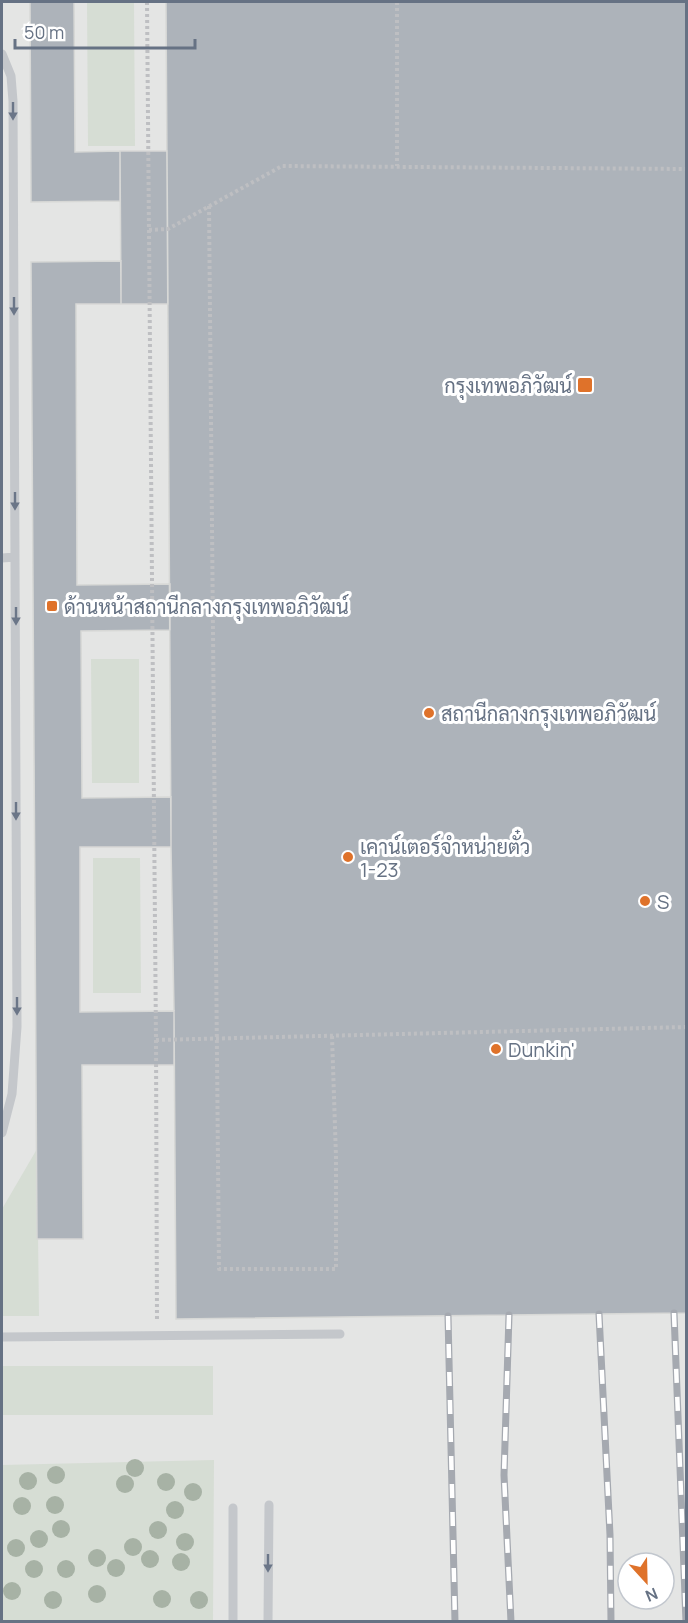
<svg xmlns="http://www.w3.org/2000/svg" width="688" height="1623" font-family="Manrope,Sarabun,sans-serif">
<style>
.built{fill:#e4e5e4;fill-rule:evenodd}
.green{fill:#d6ddd4}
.building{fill:#adb3ba;stroke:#d7d8d6;stroke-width:1.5}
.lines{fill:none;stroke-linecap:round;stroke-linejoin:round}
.path{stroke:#bebfc2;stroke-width:4;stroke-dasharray:3 3;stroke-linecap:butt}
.lane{stroke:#c4c7cb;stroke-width:9}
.rail-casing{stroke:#a5a9b0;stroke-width:7}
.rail{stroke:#fff;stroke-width:4.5;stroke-dasharray:14;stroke-linecap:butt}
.tree{fill:#a7b2a5}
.oneway{fill:#6b7688}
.poi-dot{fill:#df722a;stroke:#fff;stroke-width:2}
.labels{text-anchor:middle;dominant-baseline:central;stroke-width:6;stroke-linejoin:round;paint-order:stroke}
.poi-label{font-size:20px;fill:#667284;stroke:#fff;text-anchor:start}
</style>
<rect width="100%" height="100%" fill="#f6f6f3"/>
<path class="built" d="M2 2H686V1621L2 1622ZM628 1563H664V1599H628Z"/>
<path class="green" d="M87 2H134L135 146H88Z
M91 659H139V783H92Z
M93 858H140L141 993H93Z
M37 1149 39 1316H2V1209Z
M2 1366H213V1415H2Z
M214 1460 213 1621H2V1465Z"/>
<path class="building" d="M30 2H74L75 152 120 151V201L31 202Z
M166 2H686V1313L176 1319 174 1011 171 847Z
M120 151H167L168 304H121Z
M121 261V304H76L77 585 170 584V630L81 631 82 798 171 797V847H80V1012L174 1011V1065H82L83 1239H37L31 262Z"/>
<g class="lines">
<path class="path" d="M147 2 156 1040 157 1321
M397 2V166
M209 206 219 1269H336V1157L332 1036
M149 230 168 229 282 166 686 169
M156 1040 686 1027"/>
<path class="lane" d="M2 54 11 76 13 101 17 1027 12 1094 2 1133
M2 558 15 557
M2 1337 340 1334
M233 1508V1622
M268 1622 269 1505"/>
<defs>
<path id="rail" d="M674 1313 686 1622
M599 1314 610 1535 611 1622
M509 1315 504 1475 511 1622
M448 1316 455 1622"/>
</defs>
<use href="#rail" class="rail-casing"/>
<use href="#rail" class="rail"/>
</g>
<g class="tree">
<circle cx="135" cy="1468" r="9"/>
<circle cx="56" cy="1475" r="9"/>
<circle cx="28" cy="1481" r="9"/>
<circle cx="166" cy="1482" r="9"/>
<circle cx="125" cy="1484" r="9"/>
<circle cx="193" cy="1492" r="9"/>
<circle cx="55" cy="1505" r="9"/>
<circle cx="22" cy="1506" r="9"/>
<circle cx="175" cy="1510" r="9"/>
<circle cx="61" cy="1529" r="9"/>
<circle cx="158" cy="1530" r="9"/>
<circle cx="39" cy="1539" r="9"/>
<circle cx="185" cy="1542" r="9"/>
<circle cx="133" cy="1547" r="9"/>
<circle cx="16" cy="1548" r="9"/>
<circle cx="97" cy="1558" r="9"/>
<circle cx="150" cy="1559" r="9"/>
<circle cx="181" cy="1562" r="9"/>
<circle cx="116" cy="1568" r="9"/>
<circle cx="34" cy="1569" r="9"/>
<circle cx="66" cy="1569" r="9"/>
<circle cx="12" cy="1591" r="9"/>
<circle cx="97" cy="1594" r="9"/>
<circle cx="162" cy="1599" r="9"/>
<circle cx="53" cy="1600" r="9"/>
<circle cx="199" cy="1600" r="9"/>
</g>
<defs><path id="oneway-solid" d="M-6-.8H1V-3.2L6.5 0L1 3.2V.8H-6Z" transform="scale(1.5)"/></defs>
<g class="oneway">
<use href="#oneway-solid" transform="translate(13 111) rotate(90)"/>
<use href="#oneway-solid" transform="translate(14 306) rotate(90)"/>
<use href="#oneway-solid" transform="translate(15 501) rotate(90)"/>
<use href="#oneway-solid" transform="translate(16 616) rotate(90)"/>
<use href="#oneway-solid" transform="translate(16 811) rotate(90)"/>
<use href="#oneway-solid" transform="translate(17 1006) rotate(90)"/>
<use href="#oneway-solid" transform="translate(268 1563) rotate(90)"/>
</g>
<g class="poi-dot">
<rect x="577" y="377" width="16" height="16" rx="3"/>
<rect x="46" y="600" width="12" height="12" rx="3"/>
<circle cx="429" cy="713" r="6"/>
<circle cx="348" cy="857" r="6"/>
<circle cx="645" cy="901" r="6"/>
<circle cx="496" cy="1049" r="6"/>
</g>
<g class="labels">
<g class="poi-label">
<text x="572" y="385" text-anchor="end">กรุงเทพอภิวัฒน์</text>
<text x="64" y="606">ด้านหน้าสถานีกลางกรุงเทพอภิวัฒน์</text>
<text x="441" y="713">สถานีกลางกรุงเทพอภิวัฒน์</text>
<text x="360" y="846">เคาน์เตอร์จำหน่ายตั๋ว<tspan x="360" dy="23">1-23</tspan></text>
<text x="657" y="901">S</text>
<text x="508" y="1049">Dunkin'</text>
</g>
</g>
<rect width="688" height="1623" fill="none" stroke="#667284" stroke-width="6"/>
<g transform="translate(646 1581) rotate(158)"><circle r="28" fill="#ffffff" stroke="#c2c7ce" stroke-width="1.5"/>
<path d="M0-4.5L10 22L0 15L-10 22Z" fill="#df722a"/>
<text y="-9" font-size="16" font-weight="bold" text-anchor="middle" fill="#667284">N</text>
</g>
<path d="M15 39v9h180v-9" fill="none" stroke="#667284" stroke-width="3"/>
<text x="24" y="39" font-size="18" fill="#667284" stroke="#ffffff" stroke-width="4.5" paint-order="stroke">50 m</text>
</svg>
